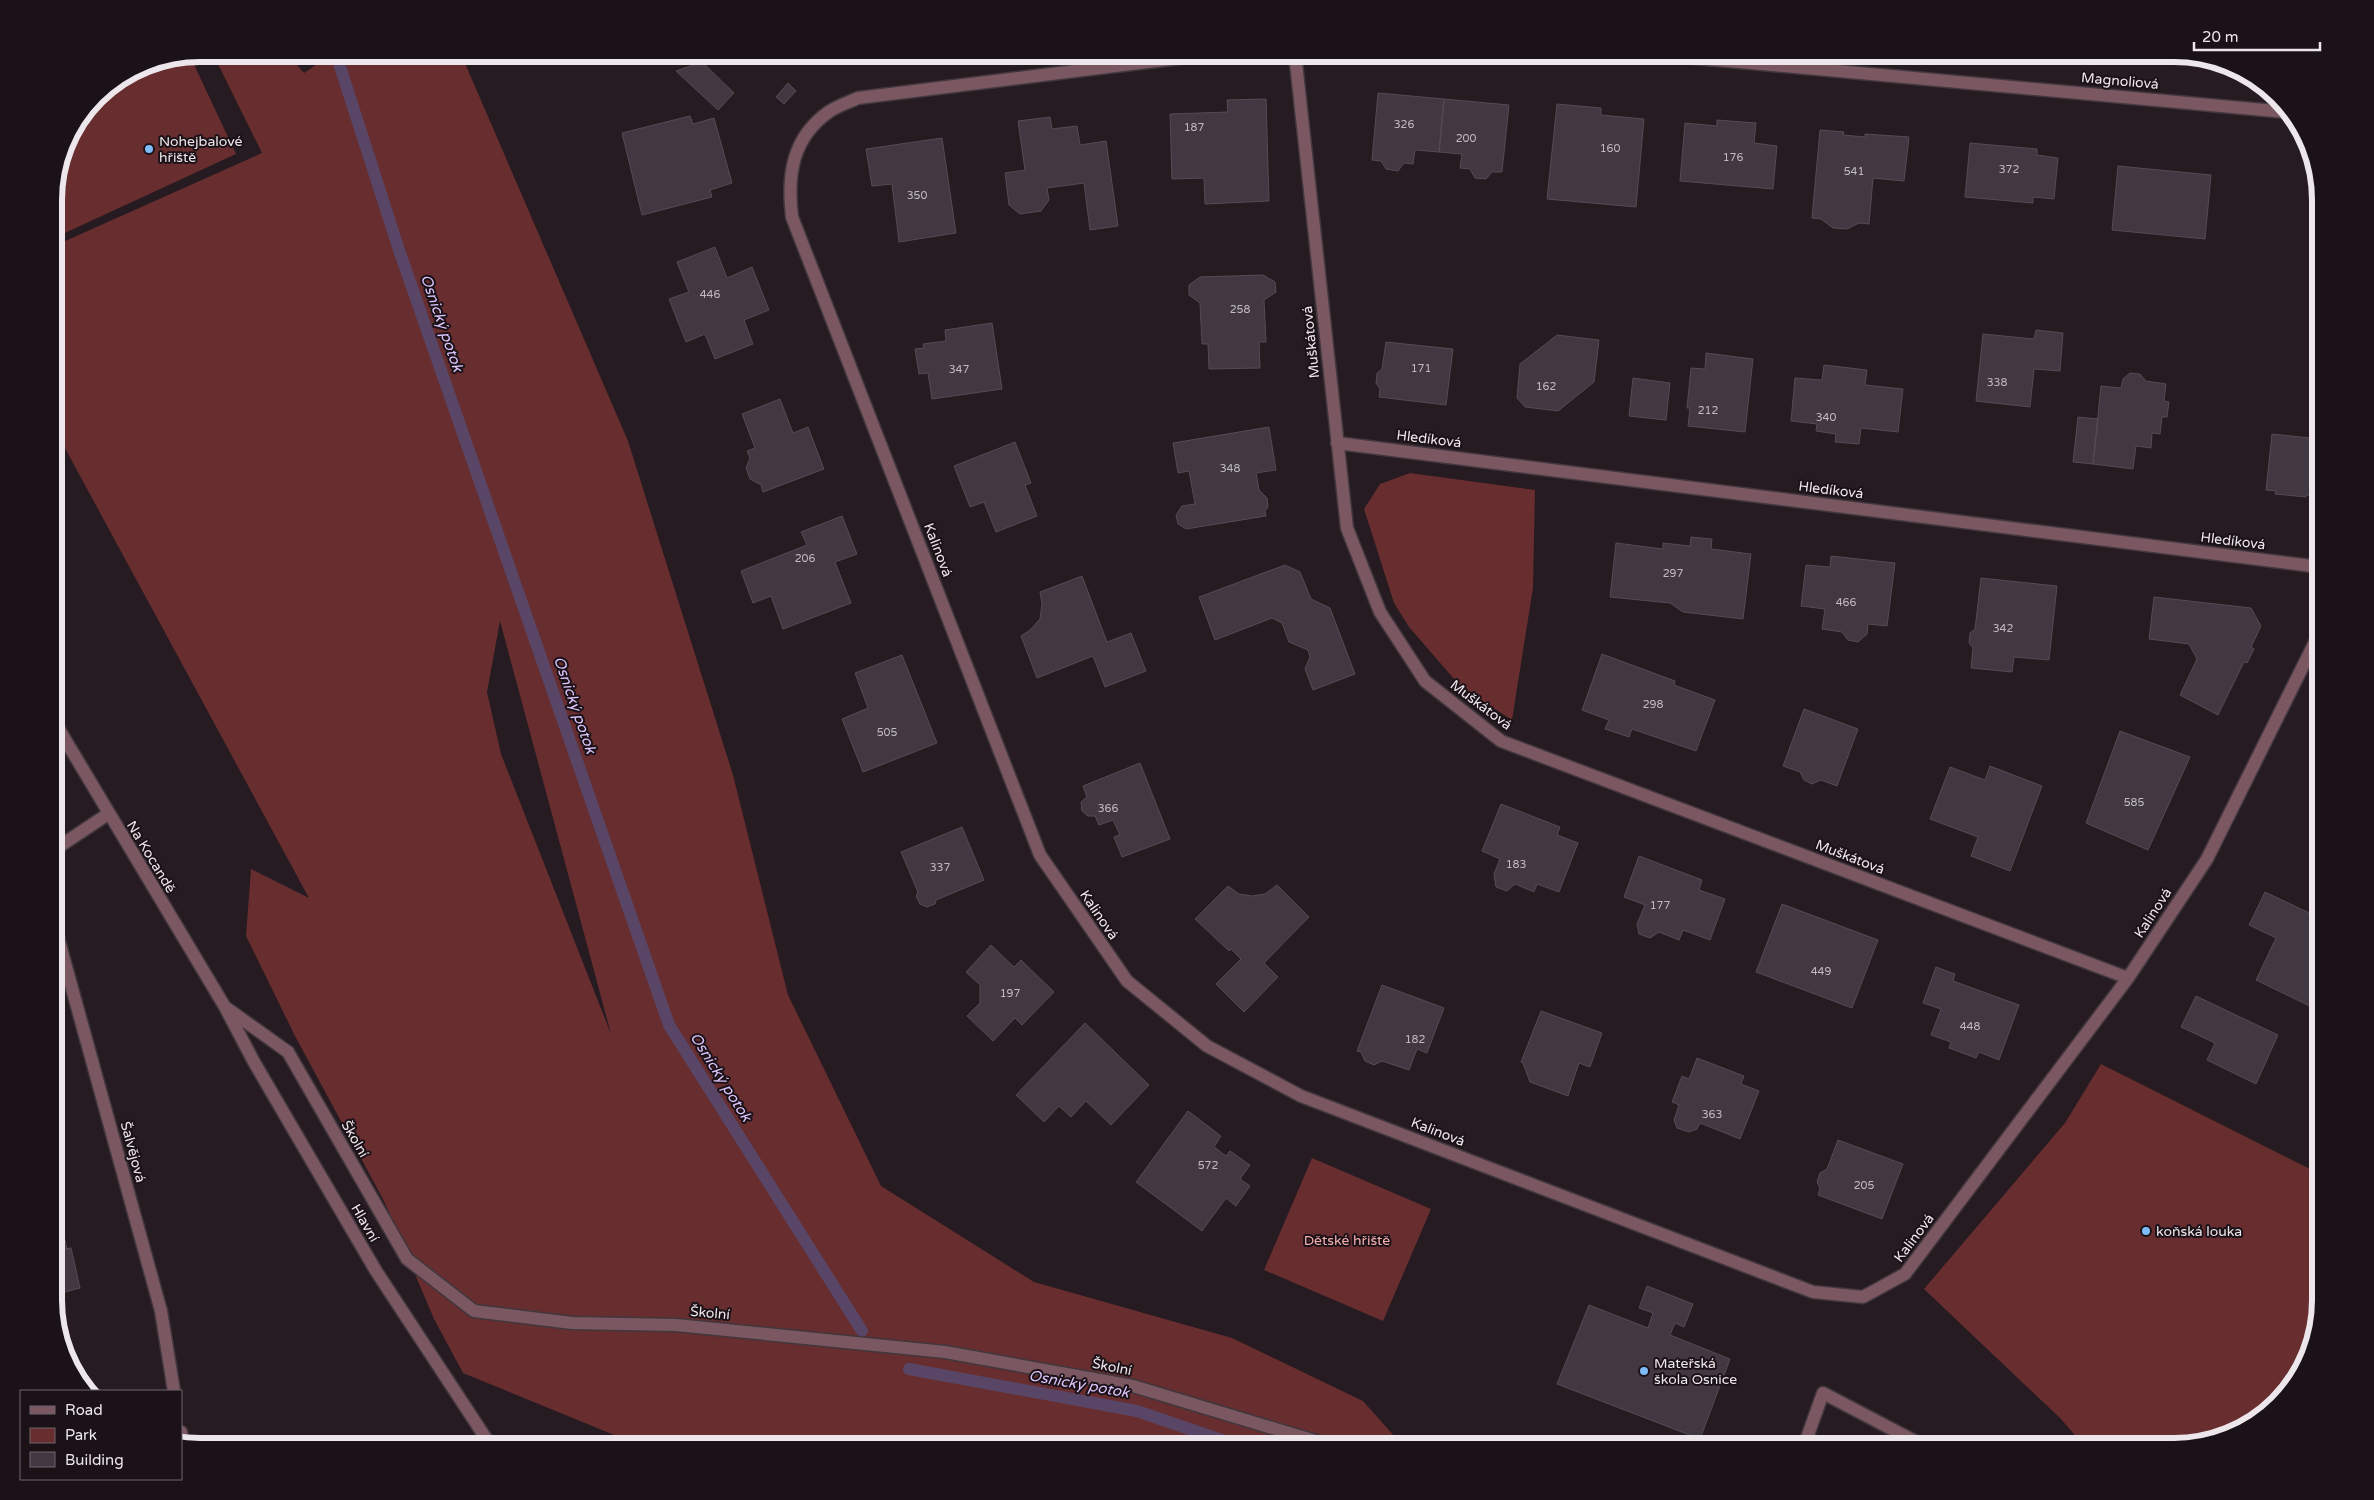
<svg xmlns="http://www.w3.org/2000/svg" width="2374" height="1500" font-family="'Varela Round',sans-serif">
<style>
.green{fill:#672d2f;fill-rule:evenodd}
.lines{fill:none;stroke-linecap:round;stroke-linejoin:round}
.stream{stroke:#594666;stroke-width:12}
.building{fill:#413842;stroke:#544b55}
.minor-casing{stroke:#41373d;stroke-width:15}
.minor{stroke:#7a5761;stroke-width:12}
.poi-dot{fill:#7ebdf9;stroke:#1b1218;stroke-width:2}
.labels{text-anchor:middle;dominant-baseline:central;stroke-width:4;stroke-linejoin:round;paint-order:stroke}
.number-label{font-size:11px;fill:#c2bac0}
.street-label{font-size:14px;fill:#ede6ea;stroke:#1b1218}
.poi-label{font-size:14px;fill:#ede6ea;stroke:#1b1218;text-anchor:start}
.park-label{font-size:14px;fill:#f5afae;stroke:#1b1218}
.water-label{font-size:15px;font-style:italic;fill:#dcc4fd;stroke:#1b1218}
.rim{fill:none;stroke:#ede6ea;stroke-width:6}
</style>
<rect width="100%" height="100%" fill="#251b21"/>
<path class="green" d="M213 54H288L304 73 332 54H461L628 441 733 775 788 995 881 1186 1034 1282 1232 1338 1363 1401 1403 1446H641L463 1373 434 1319 384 1201 295 1036 246 936 251 869 309 898 54 428V246L262 153ZM500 621 611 1034 501 754 487 692Z
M2103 54H2174L2225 69Z
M190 56 236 154 54 238V191L65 144 97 96 144 65Z
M1410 473 1535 490 1533 588 1512 720 1461 687 1409 627 1394 603 1364 509 1380 484Z
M2101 1064 2320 1174V1300L2296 1381 2247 1427 2174 1446H2084L2061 1419 1924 1289 2065 1123Z
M1312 1158 1431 1209 1383 1321 1264 1270Z"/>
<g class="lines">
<path class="stream" d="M336 54 399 250 669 1025 862 1331
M909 1369 1137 1411 1239 1446"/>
</g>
<path class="building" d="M702 62 734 93 718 110 676 71Z
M788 83 796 91 784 104 776 97Z
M1378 93 1444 99 1439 152 1415 150 1413 164 1404 163 1398 171 1386 169 1381 161 1372 160Z
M1266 99 1269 201 1205 204 1204 178 1172 179 1170 114 1228 112 1227 100Z
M1444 99 1509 105 1502 172H1492L1486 179 1475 178 1470 169 1460 168 1462 154 1439 152Z
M1557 104 1601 108V115L1644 119 1636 207 1547 199Z
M690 116 693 124 714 118 732 183 710 190 712 197 642 215 622 133Z
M1050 117 1052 129 1077 126 1080 145 1106 141 1118 226 1090 230 1084 183 1047 188 1049 200 1041 211 1020 214 1009 205 1005 173 1025 170 1018 121Z
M1717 120 1756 123 1754 143 1777 146 1773 189 1680 181 1685 123 1717 126Z
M1820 130 1844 132 1843 135 1865 137V134L1909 137 1904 181 1873 178 1869 224 1859 223 1847 229 1833 228 1821 219 1812 218Z
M942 138 956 233 899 242 892 184 872 186 866 149Z
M1970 143 2037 149V155L2058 158 2054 199 2033 197V203L1965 197Z
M2118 166 2211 175 2205 239 2112 230Z
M715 247 727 278 752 267 769 310 744 320 753 344 715 359 705 334 686 342 669 299 689 292 677 262Z
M1263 275 1275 282 1276 292 1264 300 1266 342H1259L1260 368 1209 369 1208 344H1202L1200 303 1189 295V285L1200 277Z
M992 323 1002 389 932 399 928 373 919 374 915 349 924 348 923 344 946 341 945 330Z
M2036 330 2063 333 2060 371 2034 369 2030 407 1976 401 1983 334 2034 339Z
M1557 335 1599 340 1594 382 1558 411 1525 407 1517 398 1520 364Z
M1386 342 1453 349 1446 405 1379 397 1380 389 1376 383 1377 373 1382 369Z
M1706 353 1753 359 1745 432 1688 426 1690 408H1687L1691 368 1705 369Z
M1824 365 1867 370 1865 385 1903 389 1898 432 1861 428 1859 444 1835 442 1836 434 1816 431 1817 424 1791 421 1795 378 1822 380Z
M2130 373 2140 374 2146 381 2166 384 2164 401 2169 402 2167 417H2162L2160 434 2152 433 2151 448 2136 446 2133 469 2093 464 2101 386 2121 388 2123 379Z
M1633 378 1670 383 1666 420 1629 416Z
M780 399 793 433 808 427 824 469 763 492 761 485 750 479 746 468 750 458 747 451 755 448 742 414Z
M2078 417 2098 419 2093 464 2073 462Z
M1269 427 1276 470 1256 473 1259 490 1267 498 1268 507 1265 511 1266 516 1186 529 1178 524 1176 515 1182 506 1195 504 1189 471 1178 473 1173 443Z
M2272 434 2320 439V462L2315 496 2306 495V497L2275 494 2276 491 2266 490Z
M1015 442 1031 483 1025 485 1037 516 996 532 984 502 970 507 954 466Z
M842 516 857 554 835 562 851 603 783 629 771 596 753 603 741 571 807 545 801 532Z
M1691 537 1712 539 1711 549 1751 554 1743 619 1683 612 1670 603 1610 597 1616 543 1663 549V543L1690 546Z
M1831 556 1895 563 1887 626 1868 624 1867 634 1858 642 1848 640 1842 632 1822 629 1825 609 1801 606 1806 565 1830 567Z
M1285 565 1300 572 1311 599 1330 608 1355 674 1313 690 1305 669 1310 657 1308 650 1289 642 1282 623 1272 618 1215 640 1199 597Z
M1082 576 1107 642 1131 633 1146 671 1105 687 1093 656 1037 678 1021 636 1030 630 1040 619 1042 604 1040 592Z
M1981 578 2057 586 2049 660 2014 657 2012 672 1971 668 1973 648 1969 643 1970 633 1975 629Z
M2154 597 2251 608 2261 626 2251 647 2254 649 2247 663 2244 662 2218 715 2180 695 2197 659 2189 644 2149 639Z
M1602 654 1675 681 1674 685 1715 700 1696 751 1632 729 1629 737 1605 729 1609 720 1582 710Z
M902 655 937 743 863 772 842 719 868 708 855 673Z
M1804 709 1858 729 1837 786 1821 780 1812 784 1804 780 1800 772 1783 766Z
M2120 731 2190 757 2148 850 2086 823Z
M1140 763 1170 839 1122 857 1114 837 1120 835 1113 820 1099 825 1095 816H1088L1082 811 1081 802 1087 797 1083 786Z
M1990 766 2042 786 2010 871 1971 856 1978 837 1930 819 1950 767 1985 780Z
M2320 803V834L2311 830Z
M1501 804 1560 827 1557 835 1578 843 1559 892 1537 884 1534 892 1515 884 1507 891 1496 887 1494 874 1500 859 1482 851Z
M962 827 984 880 936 900 935 904 927 907 920 904 916 896 918 892 901 852Z
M1639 856 1702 880 1699 890 1725 899 1710 940 1683 930 1679 940 1659 932 1650 938 1639 934 1637 924 1645 905 1624 897Z
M1277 885 1309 917 1264 963 1278 977 1244 1012 1216 984 1241 959 1231 949 1229 951 1195 919 1228 886 1239 894 1252 896 1265 894Z
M2265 892 2320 918V1011L2256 980 2276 938 2249 925Z
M1782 904 1878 940 1852 1008 1756 972Z
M991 945 1014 967 1021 960 1054 992 1022 1025 1015 1018 993 1041 967 1016 980 1003V985L966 972Z
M1936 967 1955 974 1953 981 2019 1005 1999 1060 1979 1052 1976 1058 1949 1048 1951 1042 1931 1035 1941 1009 1923 1003Z
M1382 985 1444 1008 1427 1053 1417 1049 1409 1070 1382 1061 1374 1065 1365 1061 1361 1052 1357 1051Z
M2196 996 2278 1035 2256 1084 2207 1060 2215 1043 2181 1027Z
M1541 1011 1602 1033 1590 1067 1579 1063 1568 1096 1530 1082 1523 1063 1521 1062Z
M1085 1023 1149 1085 1111 1125 1086 1101 1071 1117 1059 1106 1044 1122 1016 1095Z
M1697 1058 1744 1076 1741 1084 1759 1091 1740 1139 1700 1123 1697 1129 1689 1132 1677 1128 1674 1120 1679 1105 1672 1102 1682 1076 1689 1079Z
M1188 1111 1221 1136 1214 1147 1226 1156 1230 1151 1250 1165 1240 1179 1250 1186 1236 1206 1226 1198 1202 1231 1136 1182Z
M1838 1140 1903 1164 1882 1219 1818 1195 1820 1188 1817 1182 1820 1173 1827 1169Z
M58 1210 67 1249 71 1248 54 1252V1211Z
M71 1248 80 1288 54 1295V1252Z
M1647 1286 1693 1304 1684 1327 1675 1323 1670 1335 1730 1359 1700 1439 1557 1384 1589 1305 1648 1328 1653 1313 1639 1308Z
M1860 1437 1877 1446H1855Z"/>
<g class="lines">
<defs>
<path id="minor" d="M1212 54 858 98C849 102 838 106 830 111 792 137 787 175 792 217L1040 855 1127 981 1207 1046 1301 1096 1813 1292 1863 1297 1905 1274 2128 978 2207 859 2320 632
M1295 54 1347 528 1380 612 1425 681 1501 741 2128 978
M1652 54 2286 112
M1337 443 2320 567
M54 721 225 1007 254 1062 376 1271 491 1446
M54 850 108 814
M54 923 161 1311 174 1391
M225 1007 288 1052 407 1259 474 1311 572 1323 676 1325 945 1352 1133 1386 1332 1446
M181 1432 183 1441
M1804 1446 1823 1393 1924 1446"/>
</defs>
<use href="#minor" class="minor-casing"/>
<use href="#minor" class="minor"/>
</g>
<g class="poi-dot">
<circle cx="149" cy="149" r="5"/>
<circle cx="2146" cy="1231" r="5"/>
<circle cx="1644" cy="1371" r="5"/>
</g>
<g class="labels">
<g class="number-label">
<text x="1404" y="124">326</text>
<text x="1194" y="127">187</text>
<text x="1466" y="138">200</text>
<text x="1610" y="148">160</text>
<text x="1733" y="157">176</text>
<text x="2009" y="169">372</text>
<text x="1854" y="171">541</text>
<text x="917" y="195">350</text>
<text x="710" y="294">446</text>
<text x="1240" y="309">258</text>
<text x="1421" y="368">171</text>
<text x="959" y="369">347</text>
<text x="1997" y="382">338</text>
<text x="1546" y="386">162</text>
<text x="1708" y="410">212</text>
<text x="1826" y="417">340</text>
<text x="1230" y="468">348</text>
<text x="805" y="558">206</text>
<text x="1673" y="573">297</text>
<text x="1846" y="602">466</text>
<text x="2003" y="628">342</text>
<text x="1653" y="704">298</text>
<text x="887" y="732">505</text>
<text x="2134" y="802">585</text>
<text x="1108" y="808">366</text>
<text x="1516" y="864">183</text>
<text x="940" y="867">337</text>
<text x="1660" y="905">177</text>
<text x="1821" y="971">449</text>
<text x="1010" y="993">197</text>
<text x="1970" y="1026">448</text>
<text x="1415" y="1039">182</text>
<text x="1712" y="1114">363</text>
<text x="1208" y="1165">572</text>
<text x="1864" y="1185">205</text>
</g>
<g class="street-label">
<text transform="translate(2120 81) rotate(5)">Magnoliová</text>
<text transform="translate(1311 342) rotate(-96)">Muškátová</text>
<text transform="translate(1429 439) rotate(7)">Hledíková</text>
<text transform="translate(1831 490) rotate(7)">Hledíková</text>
<text transform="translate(2233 541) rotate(7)">Hledíková</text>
<text transform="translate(938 550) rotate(69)">Kalinová</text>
<text transform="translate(1481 705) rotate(37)">Muškátová</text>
<text transform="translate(151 857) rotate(59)">Na Kocandě</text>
<text transform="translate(1850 857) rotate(21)">Muškátová</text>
<text transform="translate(2153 913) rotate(-57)">Kalinová</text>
<text transform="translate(1099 915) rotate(56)">Kalinová</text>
<text transform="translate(1438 1132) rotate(21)">Kalinová</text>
<text transform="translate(355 1139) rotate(60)">Školní</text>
<text transform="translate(133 1152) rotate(75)">Šalvějová</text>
<text transform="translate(365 1223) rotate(60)">Hlavní</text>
<text transform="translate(1914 1238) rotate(-53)">Kalinová</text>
<text transform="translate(710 1313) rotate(5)">Školní</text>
<text transform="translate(1112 1367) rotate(11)">Školní</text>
</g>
<g class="poi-label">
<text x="159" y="141">Nohejbalové<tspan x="159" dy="16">hřiště</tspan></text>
<text x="2156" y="1231">koňská louka</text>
<text x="1654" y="1363">Mateřská<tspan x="1654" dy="16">škola Osnice</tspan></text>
</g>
<g class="park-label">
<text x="1347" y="1240">Dětské hřiště</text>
</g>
<g class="water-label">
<text transform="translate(442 323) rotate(71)">Osnický potok</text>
<text transform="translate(575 705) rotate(71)">Osnický potok</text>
<text transform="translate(721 1077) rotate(58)">Osnický potok</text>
<text transform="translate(1079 1384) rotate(10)">Osnický potok</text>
</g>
</g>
<path d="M0 0H2374V1500H0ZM200 62H2174A138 138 0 0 1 2312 200V1300A138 138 0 0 1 2174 1438H200A138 138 0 0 1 62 1300V200A138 138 0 0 1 200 62Z" fill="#1b1218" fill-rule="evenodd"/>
<path class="rim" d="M200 62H2174A138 138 0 0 1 2312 200V1300A138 138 0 0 1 2174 1438H200A138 138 0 0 1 62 1300V200A138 138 0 0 1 200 62Z"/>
<rect x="20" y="1390" width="162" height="90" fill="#1b1218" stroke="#6f676c"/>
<rect x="30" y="1406" width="25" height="8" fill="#7a5761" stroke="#6f676c"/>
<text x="65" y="1415" font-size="15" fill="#ede6ea">Road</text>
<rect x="30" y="1428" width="25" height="15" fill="#672d2f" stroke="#6f676c"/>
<text x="65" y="1440" font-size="15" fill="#ede6ea">Park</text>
<rect x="30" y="1452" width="25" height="15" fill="#413842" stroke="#6f676c"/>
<text x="65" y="1465" font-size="15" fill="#ede6ea">Building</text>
<path d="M2194 42v8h126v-8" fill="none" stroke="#ede6ea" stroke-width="2.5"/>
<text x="2202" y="42" font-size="15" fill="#ede6ea" stroke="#1b1218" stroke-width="4" paint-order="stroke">20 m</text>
</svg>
